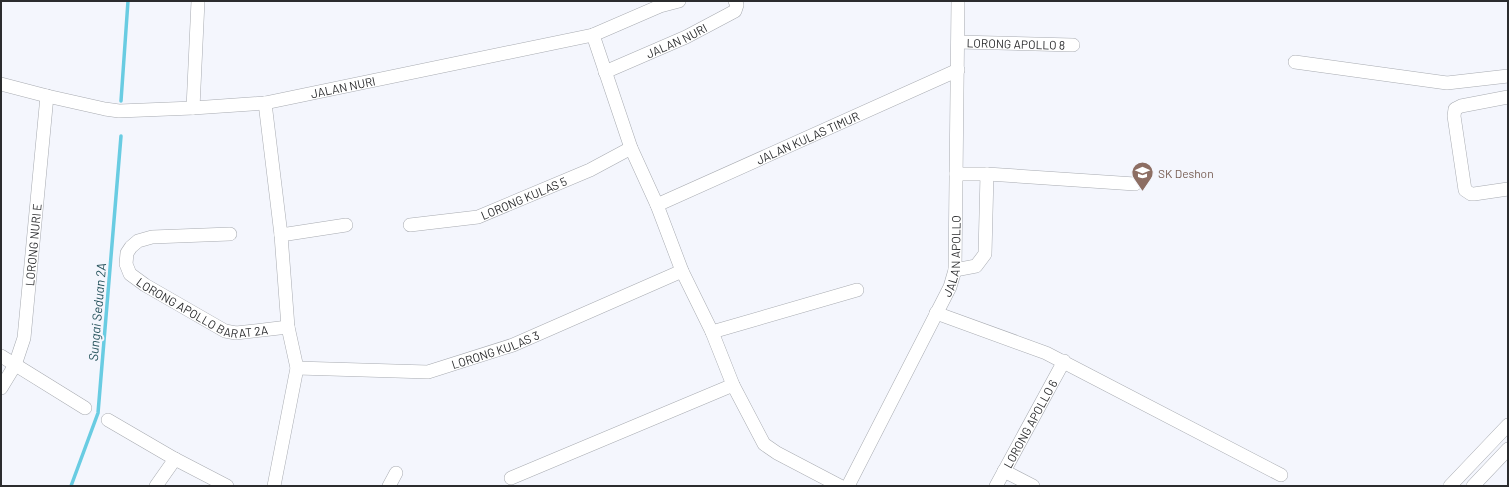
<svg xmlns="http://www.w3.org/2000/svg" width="1509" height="487" font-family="Barlow,sans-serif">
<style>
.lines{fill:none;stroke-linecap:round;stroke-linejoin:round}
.stream{stroke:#69cce2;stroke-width:3.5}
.minor-casing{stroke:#a8abb1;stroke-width:14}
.minor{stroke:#fff;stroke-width:13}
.labels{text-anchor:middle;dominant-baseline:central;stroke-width:4;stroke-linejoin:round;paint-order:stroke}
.street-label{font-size:12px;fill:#2b2c2e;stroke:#f4f6fd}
.education-label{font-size:12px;fill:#785e54;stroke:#f4f6fd;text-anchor:start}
.water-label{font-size:13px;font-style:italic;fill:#29555e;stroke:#f4f6fd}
</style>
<rect width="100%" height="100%" fill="#f4f6fd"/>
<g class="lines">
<path class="stream" d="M121 101 128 1
M71 486 98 413 121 136"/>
<defs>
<g id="minor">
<path d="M593 35 631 148 657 205 682 271 712 332 733 385 764 444 777 453 840 486"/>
<path id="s1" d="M958 42 1073 45"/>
<path d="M1295 62 1447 83 1508 76"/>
<path id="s2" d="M605 72 686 37 735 11 737 5 735 1"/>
<path id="s3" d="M1 84 47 96 105 109 119 111 193 108 265 103 593 35 660 6 679 1"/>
<path d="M1508 97 1461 106 1455 109 1454 116 1465 190 1471 194H1474L1508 189"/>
<path d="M265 103 281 235 288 327 297 368 274 486"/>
<path d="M193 108 198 1"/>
<path d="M956 174H987L1135 184"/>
<path id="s4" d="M657 205 958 70"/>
<path id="s5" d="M410 225 478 217 590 170 631 148"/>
<path id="s6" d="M230 234 152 237 138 241 131 247 127 253 126 264 130 274 145 285 225 331 236 333 288 327"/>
<path d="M281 235 346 225"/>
<path d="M955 270 976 266 985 254 987 174"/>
<path d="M936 313 1046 353 1281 475"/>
<path d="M712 332 857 290"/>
<path d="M1 356 85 408"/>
<path id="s7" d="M297 368 428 372 513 345 682 271"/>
<path id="s8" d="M1 388 15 365 24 338 47 96"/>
<path d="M108 420 175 459 227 486"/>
<path d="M1004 471 1033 486"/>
<path d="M511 478 733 385"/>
<path d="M156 486 175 459"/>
<path d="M389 486 396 473"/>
<path id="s9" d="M848 486 950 287 955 270 958 1"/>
<path id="s10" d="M996 486 1064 361"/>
<path d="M1450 486 1508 425"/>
<path d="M1473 486 1508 449"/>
</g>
</defs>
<use href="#minor" class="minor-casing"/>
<use href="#minor" class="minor"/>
</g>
<defs>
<symbol id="school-pin" viewBox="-11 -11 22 30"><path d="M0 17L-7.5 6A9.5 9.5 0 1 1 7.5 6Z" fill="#8d6e63" stroke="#f4f6fd"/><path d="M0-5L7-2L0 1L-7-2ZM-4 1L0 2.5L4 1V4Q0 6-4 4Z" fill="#fff"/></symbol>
</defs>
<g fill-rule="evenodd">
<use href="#school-pin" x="1130" y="160" width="25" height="34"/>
</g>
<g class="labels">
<g class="street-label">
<text stroke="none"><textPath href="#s2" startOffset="78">JALAN NURI</textPath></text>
<text stroke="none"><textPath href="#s1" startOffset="58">LORONG APOLLO 8</textPath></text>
<text stroke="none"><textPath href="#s3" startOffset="347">JALAN NURI</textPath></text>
<text stroke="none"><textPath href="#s4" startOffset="165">JALAN KULAS TIMUR</textPath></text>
<text stroke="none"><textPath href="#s5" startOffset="118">LORONG KULAS 5</textPath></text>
<text stroke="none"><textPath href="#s8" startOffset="149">LORONG NURI E</textPath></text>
<text stroke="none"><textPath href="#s9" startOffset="255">JALAN APOLLO</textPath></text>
<text stroke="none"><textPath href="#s6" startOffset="213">LORONG APOLLO BARAT 2A</textPath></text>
<text stroke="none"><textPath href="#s7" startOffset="202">LORONG KULAS 3</textPath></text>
<text stroke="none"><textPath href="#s10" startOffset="71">LORONG APOLLO 6</textPath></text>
</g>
<g class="education-label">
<text x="1158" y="173">SK Deshon</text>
</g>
<g class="water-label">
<text transform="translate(97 312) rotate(-85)">Sungai Seduan 2A</text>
</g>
</g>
<rect width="1509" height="487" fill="none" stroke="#2b2c2e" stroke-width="4"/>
</svg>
